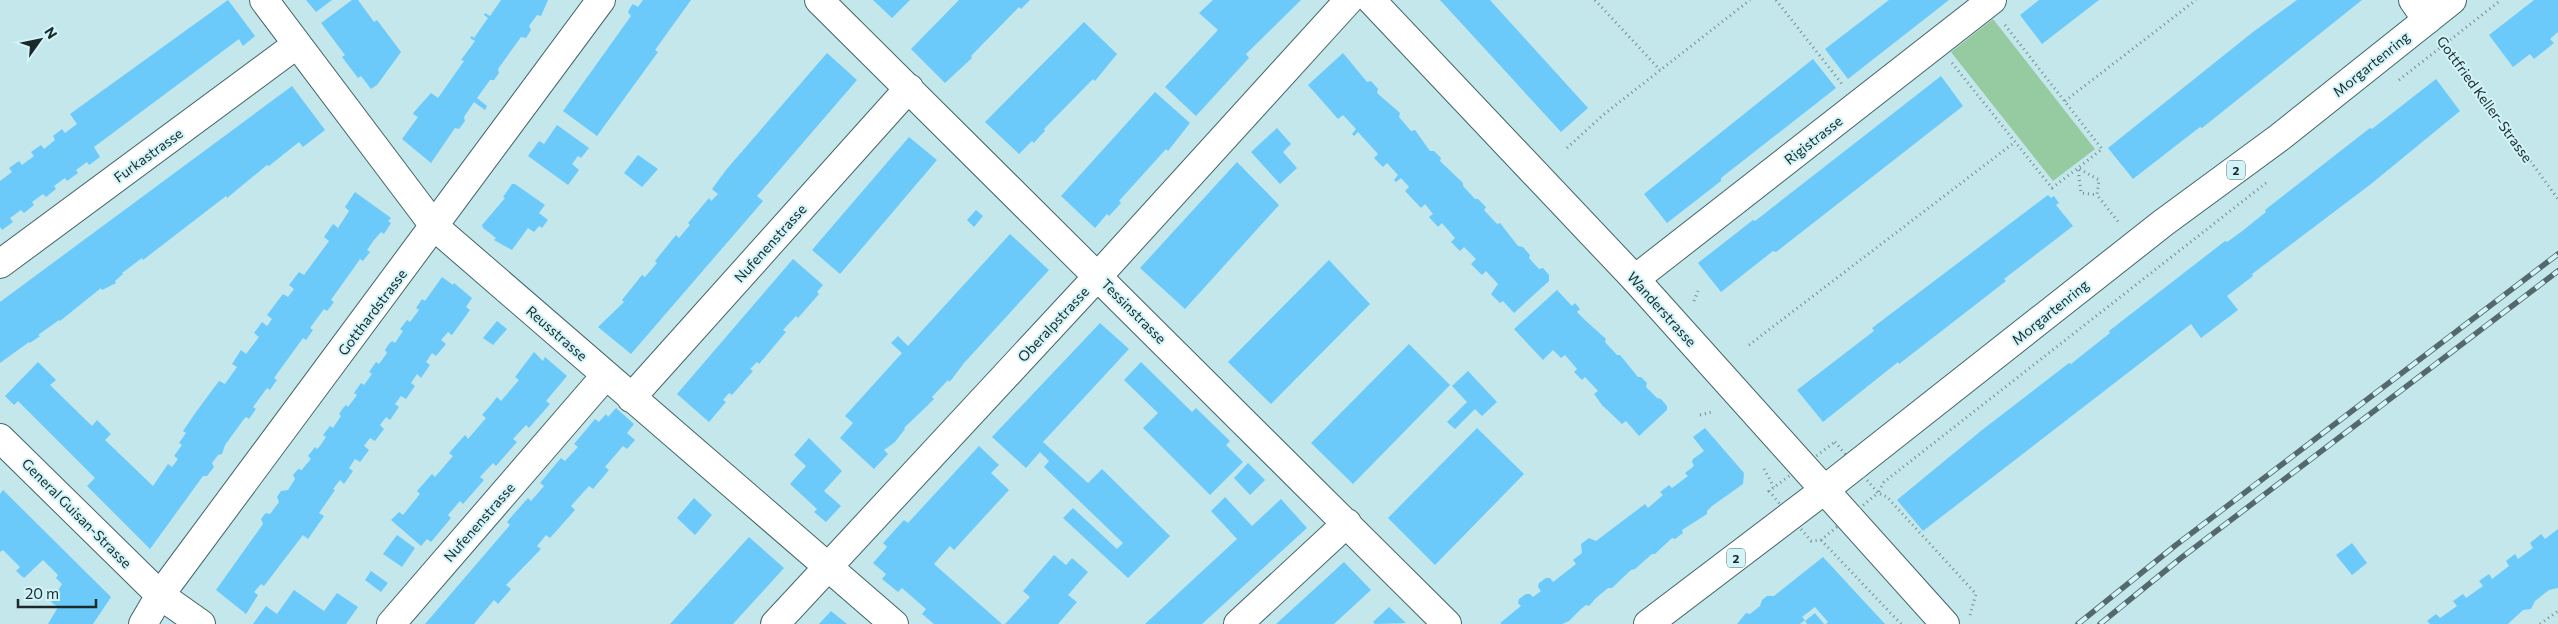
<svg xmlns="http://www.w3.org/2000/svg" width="2558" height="624" font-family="Commissioner,sans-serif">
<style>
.green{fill:#96caa0}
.building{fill:#6ccafb}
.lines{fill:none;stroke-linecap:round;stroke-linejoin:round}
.minor-casing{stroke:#456569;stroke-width:30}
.tertiary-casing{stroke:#456569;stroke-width:30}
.primary-casing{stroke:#456569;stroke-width:30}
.path{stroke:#748d90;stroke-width:3;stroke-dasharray:1 4;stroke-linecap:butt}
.minor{stroke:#fff;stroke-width:28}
.tertiary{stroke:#fff;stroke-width:28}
.primary{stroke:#fff;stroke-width:28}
.rail-casing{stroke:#55696c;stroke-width:5.5}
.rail{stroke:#d0f4f8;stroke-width:4;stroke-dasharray:11;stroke-linecap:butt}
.labels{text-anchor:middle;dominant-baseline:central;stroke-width:4;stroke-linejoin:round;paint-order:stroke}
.shield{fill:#d0f4f8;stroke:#526668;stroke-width:1}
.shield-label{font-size:12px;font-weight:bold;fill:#1c292b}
.street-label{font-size:14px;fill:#1c292b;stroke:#d0f4f8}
</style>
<rect width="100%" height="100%" fill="#c3e7eb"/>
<path class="green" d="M1993 19 2095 149 2053 181 1951 52Z"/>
<path class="building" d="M228 0 255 36 243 46 239 39 94 147 100 157 89 165 87 162 76 170 78 173 67 181 65 178 54 186 56 189 46 197 43 194 32 202 34 205 24 213 21 210 10 218 13 222 2 230 0 227V181L12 172 9 168 19 161 22 165 34 156 31 152 41 145 44 149 55 140 53 136 62 129 65 133 77 124 70 114Z
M306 0H332L316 12Z
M352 0H358L374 22 377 20 401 52 377 85 371 89 361 76 358 78 342 57 345 55 321 23Z
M501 0H548L541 16 537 15 529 26 531 30 526 38 521 37 498 69 499 73 494 80H490L477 98 487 106 485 110 474 102 464 117 465 121 459 129 455 128 431 163 402 139 418 117 413 114 414 112 431 93 438 98 464 61 461 60 475 41 470 38 472 36 474 38 488 18 484 15 485 13 490 16Z
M643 0H691L655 50 658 52 597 136 563 111 631 16 628 12 630 8 633 4 638 7Z
M873 0H910L892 18Z
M959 0H1030L1021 9 1019 7 971 56 972 58 945 83 911 49Z
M1213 0H1301L1246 54 1249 58 1196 116 1165 87 1218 30 1199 13Z
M1440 0H1490L1588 108 1561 132Z
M1889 0H1949L1848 79 1825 49Z
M2039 0H2099L2042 44 2020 15Z
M2297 0H2362L2202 128 2200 127 2133 179 2108 148 2253 32Z
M2534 0H2558V32L2550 39 2554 43 2534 59 2530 54 2513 67 2489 35Z
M1084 22 1117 54 1095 81 1093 79 1044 129 1045 131 1039 137 1034 143 1032 141 1019 154 985 122Z
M827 53 857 80 757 196 763 201 631 354 598 327 624 302 622 300 642 275 645 277 657 263 655 261 676 235 679 238 684 232 690 225 688 223 709 198 711 201 718 194 712 189 726 170Z
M1343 53 1367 82 1371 81 1378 89 1377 93 1400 113 1399 117 1411 131 1415 130 1430 151H1434L1441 158 1440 161 1463 183V186L1475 199H1478L1486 207 1484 210 1497 224 1500 223 1518 246 1523 247 1530 255 1529 258 1539 269 1543 268 1549 275V281L1514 313 1503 301 1500 303 1491 294 1498 284 1486 271 1482 275 1471 264 1476 259 1464 247 1460 251 1451 242 1455 238 1442 223 1438 227 1429 217 1433 214 1425 204 1421 208 1405 191 1409 187 1401 178 1396 182 1394 180 1398 175 1387 163 1383 167 1374 158 1378 154 1358 132 1354 136 1352 134 1356 129 1343 115 1338 119 1308 85Z
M1813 59 1836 88 1721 178V181L1667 223 1644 194Z
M1941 76 1963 106 1776 252 1773 251 1721 292 1698 263 1753 220 1755 221 1764 214Z
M2436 79 2460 111 2371 184 2252 274 2253 276 2227 296 2238 310 2201 338 2191 324 1923 531 1897 500 1982 430 2069 363 2071 364 2091 348 2110 333 2109 331 2225 241 2227 242 2241 232 2266 212 2265 210 2370 128 2372 129Z
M292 86 325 130 303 147 299 142 269 166 267 165 227 198 226 196 143 260 142 258 122 273 123 274 115 281 116 283 102 290 101 288 60 321 59 320 38 335 40 336 30 343 29 342 0 363V302Z
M1155 92 1190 123 1168 151 1166 149 1119 201 1121 203 1109 216 1107 214 1095 228 1061 196Z
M557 125 589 148 581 158 578 156 572 164 579 170 568 185 528 156 539 141 544 144Z
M1277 128 1291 144 1283 152 1297 168 1280 184 1251 152Z
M909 137 937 160 840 274 812 250Z
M638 155 658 169 642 187 624 173Z
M1237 162 1279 205 1185 309 1140 268Z
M512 184H515L545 205 539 213 548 220 542 228 539 226 534 232 528 228 512 250 494 240 496 238 483 228 482 225 505 198 503 197Z
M355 192 391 218 388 221 391 223 384 234 381 232 374 240 367 250 370 252 363 261 360 259 358 262 333 297 331 300 334 302 331 306 327 311 324 309 310 328 313 330 306 340 303 338 274 378 277 380 274 384 270 390 267 388 253 407 256 409 249 419 246 417 244 419 225 445 222 454 218 455 212 463 214 467 207 476H203L150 549 87 486 95 478 18 401 14 405 5 396 38 362 56 380 50 385 92 426 97 420 111 434 105 440 153 486 168 464 172 467 178 459 174 456 182 445 179 443 186 433 183 431 196 412 219 381 225 384 237 367 232 364 241 350 246 354 259 337 254 333 262 322 267 326 272 319 267 315 283 294 288 297 294 289 289 285 299 272 304 275 329 241 324 237 333 224 338 228 349 211 345 207Z
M2048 195 2051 198 2054 196 2059 203 2056 205 2073 226 2004 279 2006 281 1979 302 1899 364 1898 362 1823 422 1797 390 1874 331 1872 328Z
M976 210 983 216 974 227 967 220Z
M1010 234 1049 270 964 363 952 379 949 382 948 380 932 397 934 399 926 407 904 428 905 429 895 442 884 450 888 454 874 469 840 438 853 423 845 416 902 353 891 343 898 336 908 346Z
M793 259 823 285 817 292 819 294 798 318 796 316 783 330 786 332 759 364 757 362 750 369 753 371 732 395 729 393 723 400 726 402 709 422 677 394Z
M1329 260 1370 304 1271 404 1228 362Z
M442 277 453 285 454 283 472 298 466 307 470 310 452 335 448 332 441 340 446 344 436 356 432 353 426 362 430 365 421 378 417 374 411 383 415 386 406 399 401 396 395 404 399 407 390 420 386 417 380 425 384 429 375 441 370 438 364 446 369 450 360 462 355 459 349 468 353 471 344 484 340 480 333 489 335 490 319 513 324 516 308 539 303 535 264 586 261 584 254 592 258 595 246 614 216 590 263 524 261 519 264 515 266 513 270 514 279 502 277 497 281 491 288 490 295 479 293 475 298 469 302 470 304 467 311 459 308 456 315 447 317 449 320 446 326 437 323 435 330 426 333 428 341 416 339 414 343 408 346 405 348 407 357 395 354 393 361 383 364 385 372 374 369 372 376 362 379 364 387 353 385 350 389 344 392 341 395 343 403 331 400 329 407 320 410 322 419 310 416 308 422 299 425 301Z
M1557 290 1572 306 1575 303 1580 309 1577 312 1586 321 1606 339 1605 342 1617 355H1620L1638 377H1641L1647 383 1646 387 1657 398 1661 399 1667 406V410L1639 436 1626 421 1622 424 1602 405 1594 394 1598 391 1585 377 1582 380 1574 372 1577 369 1565 355 1561 358 1553 350 1543 360 1514 329Z
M497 321 507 329 493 345 483 338Z
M1100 323 1129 349 1043 442 1088 483 1102 469 1170 536 1128 578 1063 518 1073 508 1117 549 1123 543 1044 467 1049 461 1040 452 1026 468 992 437Z
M1409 344 1450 385 1353 484 1311 443Z
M534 352 543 361 545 357 567 376 546 401 550 404 535 421 529 428 526 425 513 439 517 442 496 466 493 463 480 477 484 480 463 504 460 501 448 515 451 518 431 542 427 539 421 546 391 520 399 512 403 515 420 494 417 491 432 474 435 477 453 456 449 453 465 435 468 439 486 418 482 415 490 406 497 397 501 401 519 380 515 377Z
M1141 362 1192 412 1196 408 1230 441 1226 445 1243 462 1210 495 1143 428 1158 413 1124 380Z
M1468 371 1497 402 1482 416 1475 409 1455 429 1447 422 1467 402 1452 386Z
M616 408 634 424 627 433 635 440 627 449 623 446 605 467 609 470 593 489 589 486 571 506 575 510 550 538 546 535 537 546 541 549 506 585 511 589 498 604 494 600 474 624H425L510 525 507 522 512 516 528 498 531 501 538 493 544 486 540 483 561 458 565 461 578 447 574 444 595 419 599 422 606 414 608 417Z
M1477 428 1524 474 1435 565 1388 518Z
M1705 428 1744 473 1743 484 1712 506 1707 511V514L1682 530 1683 533 1675 539 1672 538 1655 554H1652L1635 569 1631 570 1612 588H1608L1596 598 1589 606 1586 605 1581 609 1569 621 1562 624H1502L1500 623 1521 606 1518 603 1519 599 1526 594H1530L1533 597 1541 591 1538 587 1539 583 1546 578H1550L1553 582 1576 564 1573 560 1582 553 1581 544 1589 538 1596 541 1645 504 1648 508 1663 495 1660 492 1669 485 1672 488 1688 476 1685 473 1694 466 1692 462 1693 459 1704 451 1693 437Z
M809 438 842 471 824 491 841 506 826 522 814 512 817 509 790 484 806 466 794 455Z
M979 446 999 465 991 473 1009 490 954 550 950 546 934 564 1002 624H934L922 614 926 609 902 588 898 592 882 579 886 574 873 563 887 547 883 543 904 520 908 523Z
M1248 463 1265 480 1250 495 1234 478Z
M3 490 111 597 93 624H48L58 607 51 602 62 584 56 578 58 575 43 560 24 578 16 571 20 567 3 550 0 552V494Z
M1225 497 1252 526 1281 499 1307 528 1202 624H1145L1237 539 1211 511Z
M694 498 712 515 695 535 677 518Z
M2558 529V588L2549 590 2535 601 2531 609 2523 610 2508 624H2430L2427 621 2436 614 2440 618 2457 606 2453 601 2463 594 2466 598 2483 586 2479 581 2489 574 2492 579 2509 566 2506 561 2515 554 2518 559 2533 548 2530 543 2541 534 2545 539Z
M397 535 415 548 402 567 383 554Z
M749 537 784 568 733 624H670Z
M2352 543 2367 563 2352 575 2336 555Z
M1054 555 1066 565 1072 558 1088 572 1068 595 1077 602 1058 624H1005L1030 597 1023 591Z
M1823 557 1885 624H1826L1828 622 1815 607 1802 617 1805 620 1800 624H1737L1746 613 1750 614 1760 606 1762 600 1767 596H1774Z
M1344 562 1371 590 1334 624H1276Z
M371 571 388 583 381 592 365 580Z
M294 590 324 611 337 593 358 607 346 624H253L266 606 277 614Z
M1389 607 1406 623 1375 624 1373 622Z
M831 611 847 624H819Z
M1815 613 1824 624H1807L1805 621Z"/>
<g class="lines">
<defs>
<path id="minor" d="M264 0 435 227 894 624
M819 0 1447 624
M2413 0 2427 20
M0 264 296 45
M1635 279 1992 0
M631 398 909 88
M0 438 160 595 201 624
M143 624 160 595 601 0
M391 624 606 375
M775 624 1098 276 1349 0
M1238 624 1347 523"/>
<path id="tertiary" d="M1371 0 1635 279 1945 624"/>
<path id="primary" d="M1648 624 1823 491 2163 223 2280 137 2452 0"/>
</defs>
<use href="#minor" class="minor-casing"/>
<use href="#tertiary" class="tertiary-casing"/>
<use href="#primary" class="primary-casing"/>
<path class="path" d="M1595 0 1660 70
M1776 0 1842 84
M2005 25 2102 149 2078 168 2099 180 2097 195 2120 224
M2445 44 2558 199
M1952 63 2052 188 2078 168 2081 193 2097 195
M2399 80 2501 0
M2065 101 2196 0
M1567 148 1603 115 1750 0
M1694 301 1698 291
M1749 345 2015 142
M1700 415 1712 412
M1835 442 1878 493 1821 540 1811 541 1769 491Z
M1764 469 1774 487
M1821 540 1901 624
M1970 615 1976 594 1887 497 1878 493 1884 482 2266 183
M2540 624 2558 611"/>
<use href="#minor" class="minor"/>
<use href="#tertiary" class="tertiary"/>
<use href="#primary" class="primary"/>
<defs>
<path id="rail" d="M2078 624 2176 545 2558 254
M2100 624 2181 558 2558 271"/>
</defs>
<use href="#rail" class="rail-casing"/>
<use href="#rail" class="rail"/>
</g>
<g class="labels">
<g class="shield">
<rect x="2227" y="160.5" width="18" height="19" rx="4"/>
<rect x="1727" y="548.5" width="18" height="19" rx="4"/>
</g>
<g class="shield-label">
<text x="2236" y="170">2</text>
<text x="1736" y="558">2</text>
</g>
<g class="street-label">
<text transform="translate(2371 64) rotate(-39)">Morgartenring</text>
<text transform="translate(2485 99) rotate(54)">Gottfried Keller-Strasse</text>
<text transform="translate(1813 140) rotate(-38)">Rigistrasse</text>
<text transform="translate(148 155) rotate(-36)">Furkastrasse</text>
<text transform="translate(770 243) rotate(-48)">Nufenenstrasse</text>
<text transform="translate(1662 309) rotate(48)">Wanderstrasse</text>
<text transform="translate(1134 311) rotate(45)">Tessinstrasse</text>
<text transform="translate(372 312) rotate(-53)">Gotthardstrasse</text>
<text transform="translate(2050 312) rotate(-39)">Morgartenring</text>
<text transform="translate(1053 324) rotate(-47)">Oberalpstrasse</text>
<text transform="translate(557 333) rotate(41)">Reusstrasse</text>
<text transform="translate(77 513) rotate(45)">General Guisan-Strasse</text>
<text transform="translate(479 522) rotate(-49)">Nufenenstrasse</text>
</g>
</g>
<g transform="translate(40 40) rotate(57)" stroke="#d0f4f8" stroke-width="4" paint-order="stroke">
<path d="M0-4L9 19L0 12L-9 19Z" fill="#1c292b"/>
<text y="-8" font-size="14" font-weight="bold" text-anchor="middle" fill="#1c292b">N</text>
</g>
<path d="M18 599v8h78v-8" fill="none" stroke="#1c292b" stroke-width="2.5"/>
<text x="25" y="599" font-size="15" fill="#1c292b" stroke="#d0f4f8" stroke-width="4" paint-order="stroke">20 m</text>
</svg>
